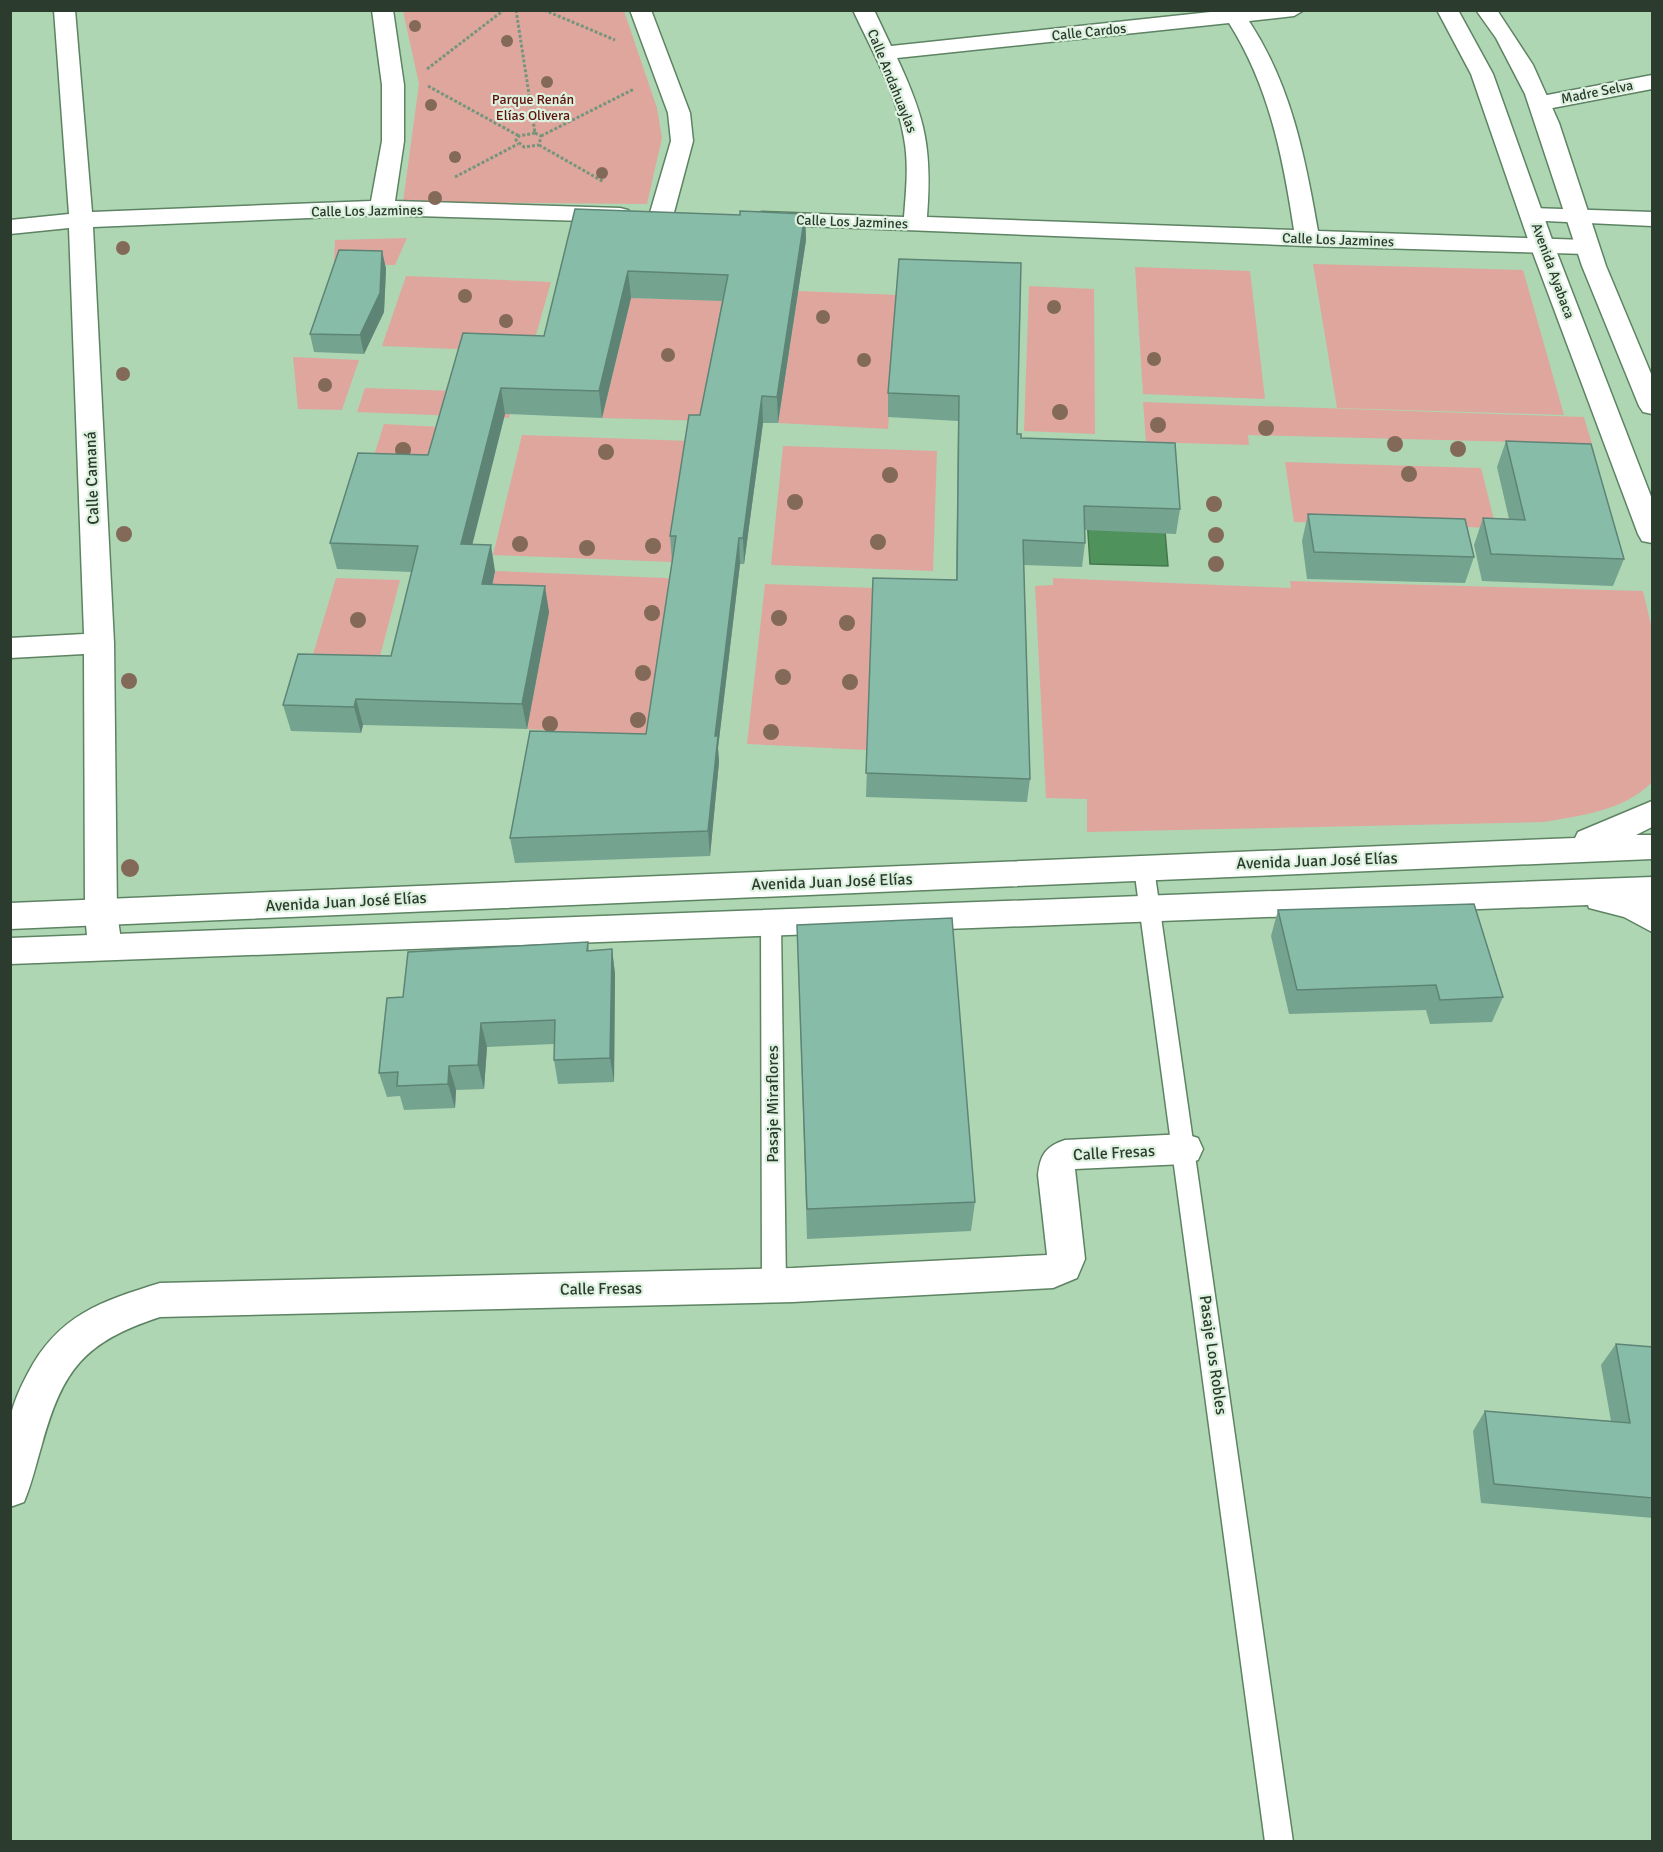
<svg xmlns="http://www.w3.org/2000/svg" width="1663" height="1852" font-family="Signika,sans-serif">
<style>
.green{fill:#dfa69e}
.water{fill:#4f925b;stroke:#44784d;stroke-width:1.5}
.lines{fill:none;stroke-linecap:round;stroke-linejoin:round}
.service-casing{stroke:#5d8363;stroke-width:3}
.minor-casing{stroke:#5d8363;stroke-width:3}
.tertiary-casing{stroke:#5d8363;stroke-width:3}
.path{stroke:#77957b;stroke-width:3;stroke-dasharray:3 2;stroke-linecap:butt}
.service{fill:#fff;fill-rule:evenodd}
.minor{fill:#fff;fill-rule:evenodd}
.tertiary{fill:#fff;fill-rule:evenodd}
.tree{fill:#836a58}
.wall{fill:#74a390}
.shaded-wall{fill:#5e8476}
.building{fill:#87bda8;stroke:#5e8476;stroke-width:1.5}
.labels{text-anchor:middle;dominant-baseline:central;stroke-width:4.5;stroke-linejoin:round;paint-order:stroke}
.far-street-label{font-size:14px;fill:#2b3b2d;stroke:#ddf1df}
.far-park-label{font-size:14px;fill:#5f120e;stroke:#ddf1df}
.street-label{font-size:16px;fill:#2b3b2d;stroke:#ddf1df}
</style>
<rect width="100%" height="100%" fill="#aed6b3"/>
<path class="green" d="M403 11H624L657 108 662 138 647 204 403 202 419 84Z
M407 238 395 265 334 264 335 240Z
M1313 264 1523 270 1564 415 1337 408Z
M1135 267 1250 271 1265 399 1143 394Z
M406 276 551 282 531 352 382 346Z
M1029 286 1094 289 1095 434 1024 431Z
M798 291 898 295 888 429 778 423Z
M631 298 729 301 706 421 602 418Z
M293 357 359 360 342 410 298 409Z
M365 388 516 393 509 418 357 412Z
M1143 402 1584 417 1592 444 1248 435 1249 445 1146 442Z
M384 424 442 427 428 473 369 471Z
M522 435 691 441 672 562 493 555Z
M783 446 937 451 933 571 771 565Z
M1285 462 1481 468 1496 528 1294 522Z
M495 571 738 581 652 736 527 729 487 611Z
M336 578 400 580 378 664 311 661Z
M1053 578 1291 588 1290 581 1643 591 1652 629V782C1624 811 1582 815 1544 822L1087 832V799L1046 798 1035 586 1053 585Z
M765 584 873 588 867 750 747 744Z"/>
<path class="water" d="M1084 471 1160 473 1168 566 1090 564Z"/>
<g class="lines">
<defs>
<path id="service" d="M1144 860 1151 862 1154 868 1293 1842H1265L1134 868 1137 862Z
M771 915 778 917 781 923 786 1285 782 1293 774 1296 766 1293 762 1285 761 923 764 917Z"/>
<path id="minor" d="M54 10H75L92 212 371 201 382 141V85L372 10H393L404 85V141L395 201 620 208 628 210 632 215 628 220 620 222 382 215 93 227 114 643 117 913 122 947 117 956 105 960 93 956 88 947 85 913 84 654 10 658V638L84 634 69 228 10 234V220L69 214Z
M630 10H651L690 113 693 141 673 216 669 221H653L649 216 671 141 668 113Z
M853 10H874L891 46 1229 10H1304L1294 16 1249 21C1291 85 1305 156 1318 231L1587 240 1596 242 1599 247 1596 252 1587 254 1307 246 754 224 750 219 754 214 762 212 904 217C906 191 909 164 904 138 897 94 872 51 853 10ZM1229 23C1269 86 1283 157 1294 230L927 217C932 149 926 120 897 58Z
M1652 75V89L1542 110 1534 108 1531 103 1534 98 1542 96Z
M1532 208 1652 212V226L1524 220 1520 215 1524 210Z
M1185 1134 1198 1138 1203 1149 1198 1160 1185 1164 1075 1169 1085 1259 1077 1278 1053 1288 793 1302 160 1317C84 1342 63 1369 42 1444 36 1464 32 1483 24 1502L10 1507C10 1483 6 1437 11 1415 14 1401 21 1386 28 1373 58 1315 102 1301 160 1283L793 1268 1047 1255 1038 1175C1040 1155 1046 1146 1065 1140Z"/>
<path id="tertiary" d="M1437 10H1458L1493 74 1554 245 1652 499V543L1642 541 1638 534 1530 245 1471 74Z
M1476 10H1497L1533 65 1559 123 1606 266 1652 376V414L1643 412 1639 406 1582 266 1525 94 1496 38Z
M1652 801V827L1636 835H1652V859L10 929V903L1575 838 1578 832Z
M1652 877V932L1624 917 1589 908 1588 905 10 964V938Z"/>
</defs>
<use href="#service" class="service-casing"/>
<use href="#minor" class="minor-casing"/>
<use href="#tertiary" class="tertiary-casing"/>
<path class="path" d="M516 10 535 133
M544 10 615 40
M427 69 504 10
M428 86 519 136
M535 133 541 136 539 145 524 147 516 140 519 136Z
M541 136 634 89
M539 145 604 182
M455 177 518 144"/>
<use href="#service" class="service"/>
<use href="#minor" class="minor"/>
<use href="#tertiary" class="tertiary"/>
</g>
<g class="tree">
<circle cx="415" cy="26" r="6"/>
<circle cx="507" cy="41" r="6"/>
<circle cx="547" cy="82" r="6"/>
<circle cx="431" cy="105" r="6"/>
<circle cx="455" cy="157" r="6"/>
<circle cx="602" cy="173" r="6"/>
<circle cx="435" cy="198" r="7"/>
<circle cx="123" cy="248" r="7"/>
<circle cx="465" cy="296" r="7"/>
<circle cx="1054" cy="307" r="7"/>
<circle cx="823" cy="317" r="7"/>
<circle cx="506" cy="321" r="7"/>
<circle cx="668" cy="355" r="7"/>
<circle cx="1154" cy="359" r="7"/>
<circle cx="864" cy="360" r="7"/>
<circle cx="123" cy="374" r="7"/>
<circle cx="325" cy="385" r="7"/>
<circle cx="1060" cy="412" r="8"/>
<circle cx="1158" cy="425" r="8"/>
<circle cx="1266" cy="428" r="8"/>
<circle cx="1395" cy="444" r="8"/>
<circle cx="1458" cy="449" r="8"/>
<circle cx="403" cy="450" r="8"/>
<circle cx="606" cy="452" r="8"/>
<circle cx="1409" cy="474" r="8"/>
<circle cx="890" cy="475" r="8"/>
<circle cx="795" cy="502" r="8"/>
<circle cx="1214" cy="504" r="8"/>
<circle cx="124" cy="534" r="8"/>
<circle cx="1216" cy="535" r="8"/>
<circle cx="878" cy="542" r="8"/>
<circle cx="520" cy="544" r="8"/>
<circle cx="653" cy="546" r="8"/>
<circle cx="587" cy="548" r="8"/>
<circle cx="1216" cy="564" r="8"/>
<circle cx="652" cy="613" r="8"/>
<circle cx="779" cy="618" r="8"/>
<circle cx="358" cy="620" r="8"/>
<circle cx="847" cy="623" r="8"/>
<circle cx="643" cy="673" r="8"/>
<circle cx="783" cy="677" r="8"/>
<circle cx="129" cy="681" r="8"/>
<circle cx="850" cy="682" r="8"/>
<circle cx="638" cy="720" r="8"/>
<circle cx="550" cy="724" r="8"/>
<circle cx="771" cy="732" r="8"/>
<circle cx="130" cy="868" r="9"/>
</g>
<path class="wall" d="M575 209 740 215 805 214 806 240 778 423H763L744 564H740L718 748 719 762 710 856 515 863 510 838 646 734 672 562 670 536 700 415 722 301 631 298 602 418 505 414 472 544 495 571 492 585 549 612 527 729 363 725 361 733 291 731 283 705 391 656 412 572 337 569 330 543 428 455 544 336Z
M382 251 386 269 384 312 364 354 314 352 310 334Z
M899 259 1017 434 1021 438 1180 509 1176 534 1084 530 1085 543 1082 567 1024 565 1030 779 1027 802 866 797 873 578 956 580 958 421 888 417V393Z
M1506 441 1624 559 1613 586 1482 581 1474 545 1483 518 1509 519 1497 467Z
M1308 514 1474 557 1465 583 1307 579 1302 541Z
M1278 910 1503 997 1492 1022 1430 1024 1426 1010 1289 1014 1271 936Z
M588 942 589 951 612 949 615 974 614 1082 558 1084 554 1060V1044L487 1047 484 1089 456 1090 455 1108 404 1110 400 1096 387 1097 379 1073 403 997Z
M798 957 975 1202 971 1231 807 1239Z
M1616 1344 1653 1347V1518L1481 1503 1473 1431 1485 1411 1611 1421 1601 1365Z"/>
<path class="shaded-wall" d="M805 214 806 240 778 423 777 397Z
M382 251 386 269 384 312 364 354 360 335Z
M628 271 631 298 602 418 599 391Z
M501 388 505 414 466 570 461 544Z
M762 396 763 423 744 564 743 538Z
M739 538 740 564 718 748 719 762 710 856 708 831 715 736Z
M491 545 495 571 487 611 482 584Z
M545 586 549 612 527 729 522 704Z
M356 699 363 725 361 733 354 707Z
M612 949 615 974 614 1082 610 1058Z
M481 1023 487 1047 484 1089 478 1065Z
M449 1066 456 1090 455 1108 448 1084Z"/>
<path class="building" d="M575 209 740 215V211L805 214 777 397 762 396 743 538H739L715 736H718L708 831 510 838 530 731 646 734 676 536H670L689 415H700L728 275 628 271 599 391 501 388 461 544 491 545 482 584 545 586 522 704 356 699 354 707 283 705 298 654 391 656 418 546 330 543 358 453 428 455 463 333 544 336Z
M339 250 382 251 380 293 360 335 310 334Z
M899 259 1021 263 1017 434H1021V438L1175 443 1180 509 1084 506 1085 543 1023 540 1030 779 866 773 873 578 957 580 959 396 888 393Z
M1506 441 1591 444 1624 559 1491 554 1483 518 1525 520Z
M1308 514 1465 519 1474 557 1314 552Z
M1474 904 1503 997 1440 1000 1436 985 1297 990 1278 910Z
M952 918 975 1202 807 1209 797 925Z
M588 942 587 951 612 949 610 1058 554 1060 555 1020 481 1023 478 1065 449 1066 448 1084 397 1086 398 1072 379 1073 387 998 403 997 408 952Z
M1616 1344 1653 1347V1498L1494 1484 1485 1411 1630 1423Z"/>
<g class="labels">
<g class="far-street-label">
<text transform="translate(1089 32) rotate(-6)">Calle Cardos</text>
<text transform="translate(892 81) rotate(68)">Calle Andahuaylas</text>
<text transform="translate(1597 92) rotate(-11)">Madre Selva</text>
<text transform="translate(367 211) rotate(-1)">Calle Los Jazmines</text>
<text transform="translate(852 222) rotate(2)">Calle Los Jazmines</text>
<text transform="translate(1338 240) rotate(2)">Calle Los Jazmines</text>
<text transform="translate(1553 271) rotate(70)">Avenida Ayabaca</text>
</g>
<g class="far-park-label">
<text x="533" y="99">Parque Renán<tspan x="533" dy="16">Elías Olivera</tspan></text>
</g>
<g class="street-label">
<text transform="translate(92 478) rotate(-92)">Calle Camaná</text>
<text transform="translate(1317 861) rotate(-2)">Avenida Juan José Elías</text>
<text transform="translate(832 882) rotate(-2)">Avenida Juan José Elías</text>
<text transform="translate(346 902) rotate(-3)">Avenida Juan José Elías</text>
<text transform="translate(773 1104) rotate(-90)">Pasaje Miraflores</text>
<text transform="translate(1114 1153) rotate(-3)">Calle Fresas</text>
<text transform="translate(601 1289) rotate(-1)">Calle Fresas</text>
<text transform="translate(1213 1355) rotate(82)">Pasaje Los Robles</text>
</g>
</g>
<rect width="1663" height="1852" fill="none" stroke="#2b3b2d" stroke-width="24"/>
</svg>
